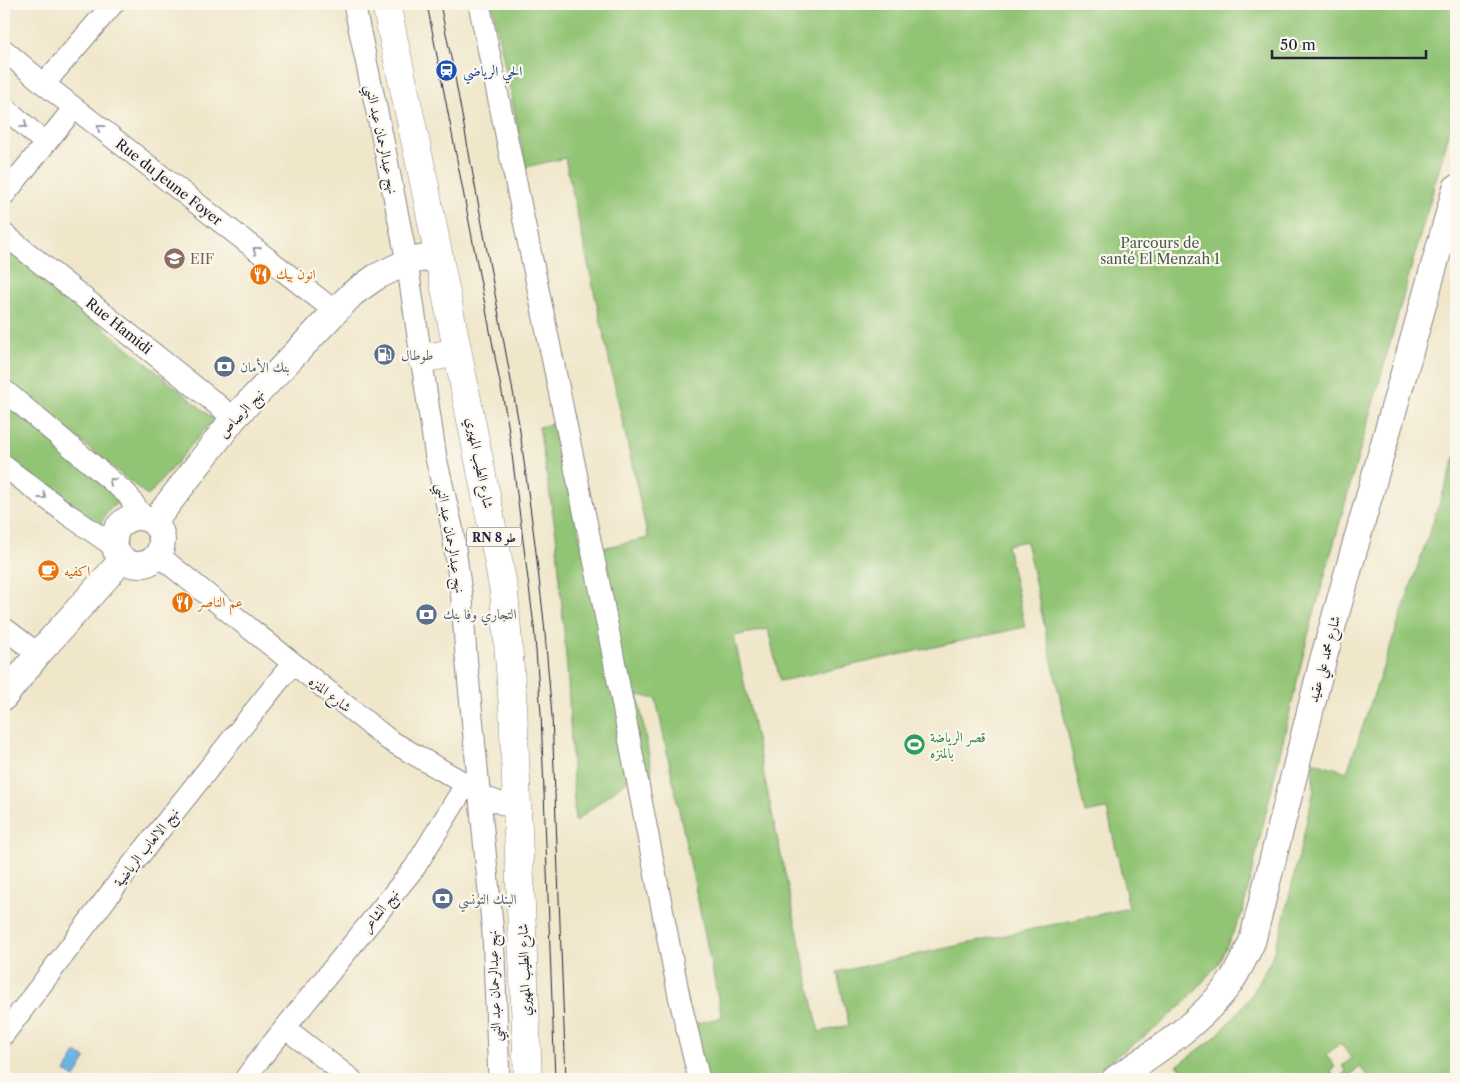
<svg xmlns="http://www.w3.org/2000/svg" width="1460" height="1083" font-family="'Libre Caslon Text',Amiri,serif">
<style>
.green{fill:#92c475;stroke:#5a7358;fill-rule:evenodd}
.water{fill:#6ab5e3;stroke:#466c8f}
.lines{fill:none;stroke-linecap:round;stroke-linejoin:round}
.minor-casing{stroke:#898483;stroke-width:23}
.tertiary-casing{stroke:#898483;stroke-width:28}
.primary-casing{stroke:#898483;stroke-width:29}
.minor{stroke:#fff;stroke-width:21}
.tertiary{stroke:#fff;stroke-width:26}
.primary{stroke:#fff;stroke-width:28}
.tram{stroke:#22223b;stroke-width:1}
.oneway{stroke:#9c9ca7}
.labels{text-anchor:middle;dominant-baseline:central;stroke-width:4.5;stroke-linejoin:round;paint-order:stroke}
.shield{fill:#fbf7ec;stroke:#636270;stroke-width:1}
.shield-label{font-size:12px;font-weight:bold;fill:#22223b}
.transit-label{font-size:14px;fill:#164399;stroke:#fbf7ec;text-anchor:start}
.street-label{font-size:14px;fill:#22223b;stroke:#fbf7ec}
.park-label{font-size:14px;fill:#495b4f;stroke:#fbf7ec}
.education-label{font-size:14px;fill:#785e54;stroke:#fbf7ec;text-anchor:start}
.food-label{font-size:14px;fill:#c56008;stroke:#fbf7ec;text-anchor:start}
.service-label{font-size:14px;fill:#4e5e75;stroke:#fbf7ec;text-anchor:start}
.leisure-label{font-size:14px;fill:#27864d;stroke:#fbf7ec;text-anchor:start}
</style>
<rect width="100%" height="100%" fill="#fbf7ec"/>
<filter id="ink" filterUnits="userSpaceOnUse"><feTurbulence type="fractalNoise" baseFrequency=".02" numOctaves="2"/><feDisplacementMap in="SourceGraphic" scale="10" xChannelSelector="R" yChannelSelector="G"/><feConvolveMatrix kernelMatrix="1 2 1 2 8 2 1 2 1" color-interpolation-filters="sRGB"/></filter>
<filter id="wash" filterUnits="userSpaceOnUse"><feTurbulence type="fractalNoise" baseFrequency=".0096" numOctaves="4" result="noise"/><feDisplacementMap in="SourceGraphic" scale="20" xChannelSelector="R" yChannelSelector="G"/><feGaussianBlur stdDeviation="1.12" result="paint"/><feColorMatrix in="noise" values="0 0 0 0 0 0 0 0 0 0 0 0 0 0 0 0 0 1.4 0 .05"/><feComposite in="paint" operator="in"/></filter>
<g filter="url(#wash)">
<rect width="100%" height="100%" fill="#f0e7cb"/>
<path class="green" d="M492 4H1456V108L1307 639 1242 914 1218 964 1187 1000 1157 1027 1085 1079H691L679 1028 722 1017 656 699 638 695 652 773 628 780 575 822 568 682 556 534 539 427 555 423 583 552 648 538 565 158 526 167ZM1026 541 1085 813 1107 809 1129 908 837 972 849 1025 819 1032 734 636 768 629 780 681 1025 627 1007 545Z
M4 246 214 419 148 496 4 379Z
M4 398 127 498C109 506 105 514 97 532L4 455Z
M1456 455V1079H1370L1360 1067 1349 1076 1352 1079H1207L1177 1066 1214 1038 1234 1017 1250 997 1270 962 1282 927 1314 790 1312 761 1347 772ZM1340 1043 1352 1058 1342 1066 1346 1072 1336 1079 1330 1071 1335 1067 1326 1055Z"/>
<path class="water" d="M76 1053 86 1058 75 1078 65 1072Z"/>
</g>
<g filter="url(#ink)">
<g class="lines">
<defs>
<path id="minor" d="M354 4 384 145 407 262 436 458 452 527 462 599 466 655 493 933 499 1079
M479 4 602 598 679 996 699 1079
M4 50 44 84 336 312
M44 84 113 4
M4 107 45 143
M4 195 74 108
M4 234 234 418
M4 390 127 494 143 517
M4 466 66 513 115 547
M158 555 389 740 466 784 481 796 517 809
M4 628 38 654
M285 1028 351 1079
M4 1034 127 871 292 664
M245 1079 259 1060 415 867 466 784"/>
<path id="tertiary" d="M114 541a24 24 0 1 1 48 0a24 24 0 1 1-48 0Z
M154 522 234 418 352 294 376 277 407 262 438 255
M4 697 38 654 123 559
M1115 1079C1156 1052 1201 1023 1230 983 1239 970 1245 956 1252 942L1323 660 1456 188"/>
<path id="primary" d="M386 4 423 177 490 516 504 592 513 707 528 1079
M422 359 457 352"/>
</defs>
<use href="#minor" class="minor-casing"/>
<use href="#tertiary" class="tertiary-casing"/>
<use href="#primary" class="primary-casing"/>
<use href="#minor" class="minor"/>
<use href="#tertiary" class="tertiary"/>
<use href="#primary" class="primary"/>
<path class="tram" d="M427 4 508 424 534 626 541 714 555 1079
M440 4 454 72 519 424 535 544 544 622 552 716 566 1079"/>
</g>
<defs><path id="oneway-chevron" d="M-2-3.5L2.5 0L-2 3.5" fill="none" stroke-width="1.6" stroke-linecap="round" stroke-linejoin="round" transform="scale(1.25)"/></defs>
<g class="oneway">
<use href="#oneway-chevron" transform="translate(24 125) rotate(41)"/>
<use href="#oneway-chevron" transform="translate(100 128) rotate(-142)"/>
<use href="#oneway-chevron" transform="translate(256 250) rotate(-142)"/>
<use href="#oneway-chevron" transform="translate(112 481) rotate(-139)"/>
<use href="#oneway-chevron" transform="translate(43 496) rotate(37)"/>
</g>
</g>
<defs>
<symbol id="station-disc" viewBox="-11 -11 22 22"><circle r="9.5" fill="#1a4fb4" stroke="#fbf7ec"/><path d="M-3-6H3Q5-6 5-4V2Q5 4 3 4L4.5 6H3L1.5 4h-3L-3 6H-4.5L-3 4Q-5 4-5 2V-4Q-5-6-3-6ZM-3.5-4v3h7v-3ZM-3.5 1v1.5H-2V1ZM2 1v1.5H3.5V1Z" fill="#fff"/></symbol>
<symbol id="school-disc" viewBox="-11 -11 22 22"><circle r="9.5" fill="#8d6e63" stroke="#fbf7ec"/><path d="M0-5L7-2L0 1L-7-2ZM-4 1L0 2.5L4 1V4Q0 6-4 4Z" fill="#fff"/></symbol>
<symbol id="restaurant-disc" viewBox="-11 -11 22 22"><circle r="9.5" fill="#e8710a" stroke="#fbf7ec"/><path d="M-5-6h1v4h1v-4h1v4h1v-4h1v5L-1.5 .5V6h-2V.5L-5-1ZM5-6V6H3V1.5H1.5Q1.5-4 5-6Z" fill="#fff"/></symbol>
<symbol id="fuel-disc" viewBox="-11 -11 22 22"><circle r="9.5" fill="#5c6f8a" stroke="#fbf7ec"/><path d="M-5.5-6h7V0h2V4h1.3V-2.5L3-4.5l.8-.8L6-3V5H2.5V1h-1V6h-7ZM-4.2-4.7v3.2H.2V-4.7Z" fill="#fff"/></symbol>
<symbol id="bank-disc" viewBox="-11 -11 22 22"><circle r="9.5" fill="#5c6f8a" stroke="#fbf7ec"/><path d="M-6-4H6V4H-6ZM0-2.3a2.3 2.3 0 1 0 0 4.6a2.3 2.3 0 1 0 0-4.6Z" fill="#fff"/></symbol>
<symbol id="cafe-disc" viewBox="-11 -11 22 22"><circle r="9.5" fill="#e8710a" stroke="#fbf7ec"/><path d="M-5.5-4.5H6V0H3Q3 3.5 0 3.5H-2.5Q-5.5 3.5-5.5 0ZM3-3.2v2h1.7v-2ZM-6 4.5H4V6H-6Z" fill="#fff"/></symbol>
<symbol id="stadium-disc" viewBox="-11 -11 22 22"><circle r="9.5" fill="#2e9e5b" stroke="#fbf7ec"/><path d="M0-5a6.5 5 0 1 0 0 10a6.5 5 0 1 0 0-10ZM-3.5-1.8h7v3.6h-7Z" fill="#fff"/></symbol>
</defs>
<g fill-rule="evenodd">
<use href="#station-disc" x="434" y="58" width="25" height="25"/>
<use href="#school-disc" x="162" y="246" width="25" height="25"/>
<use href="#restaurant-disc" x="248" y="262" width="25" height="25"/>
<use href="#fuel-disc" x="372" y="342" width="25" height="25"/>
<use href="#bank-disc" x="212" y="354" width="25" height="25"/>
<use href="#cafe-disc" x="36" y="558" width="25" height="25"/>
<use href="#restaurant-disc" x="170" y="590" width="25" height="25"/>
<use href="#bank-disc" x="414" y="602" width="25" height="25"/>
<use href="#stadium-disc" x="902" y="732" width="25" height="25"/>
<use href="#bank-disc" x="430" y="886" width="25" height="25"/>
</g>
<g class="labels">
<rect class="shield" x="466.5" y="527.5" width="55" height="19" rx="4"/>
<g class="shield-label">
<text x="494" y="537">RN 8 طو</text>
</g>
<g class="transit-label">
<text x="463" y="71">الحي الرياضي</text>
</g>
<g class="street-label">
<text transform="translate(382 139) rotate(78)">نهج عبدالرحمان عبد النبي</text>
<text transform="translate(169 182) rotate(38)">Rue du Jeune Foyer</text>
<text transform="translate(119 326) rotate(39)">Rue Hamidi</text>
<text transform="translate(241 413) rotate(-48)">نهج الرصاص</text>
<text transform="translate(480 463) rotate(79)">شارع الطيب المهيري</text>
<text transform="translate(451 538) rotate(80)">نهج عبدالرحمان عبد النبي</text>
<text transform="translate(1324 659) rotate(-75)">شارع محمد علي عقيد</text>
<text transform="translate(330 694) rotate(38)">شارع المنزه</text>
<text transform="translate(146 847) rotate(-52)">نهج الالعاب الرياضية</text>
<text transform="translate(380 910) rotate(-51)">نهج الشاعر</text>
<text transform="translate(524 970) rotate(-92)">شارع الطيب المهيري</text>
<text transform="translate(494 986) rotate(-92)">نهج عبدالرحمان عبد النبي</text>
</g>
<g class="park-label">
<text x="1160" y="243">Parcours de<tspan x="1160" dy="16">santé El Menzah 1</tspan></text>
</g>
<g class="education-label">
<text x="190" y="259">EIF</text>
</g>
<g class="food-label">
<text x="276" y="274">انون بيك</text>
<text x="64" y="571">اكفيه</text>
<text x="198" y="602">عم الناصر</text>
</g>
<g class="service-label">
<text x="401" y="355">طوطال</text>
<text x="240" y="367">بنك الأمان</text>
<text x="443" y="614">التجاري وفا بنك</text>
<text x="458" y="899">البنك التونسي</text>
</g>
<g class="leisure-label">
<text x="930" y="737">قصر الرياضة<tspan x="930" dy="16">بالمنزه</tspan></text>
</g>
</g>
<rect width="1460" height="1083" fill="none" stroke="#fbf7ec" stroke-width="20"/>
<path d="M1272 50v8h154v-8" fill="none" stroke="#22223b" stroke-width="2.5"/>
<text x="1280" y="50" font-size="15" fill="#22223b" stroke="#fbf7ec" stroke-width="4" paint-order="stroke">50 m</text>
</svg>
